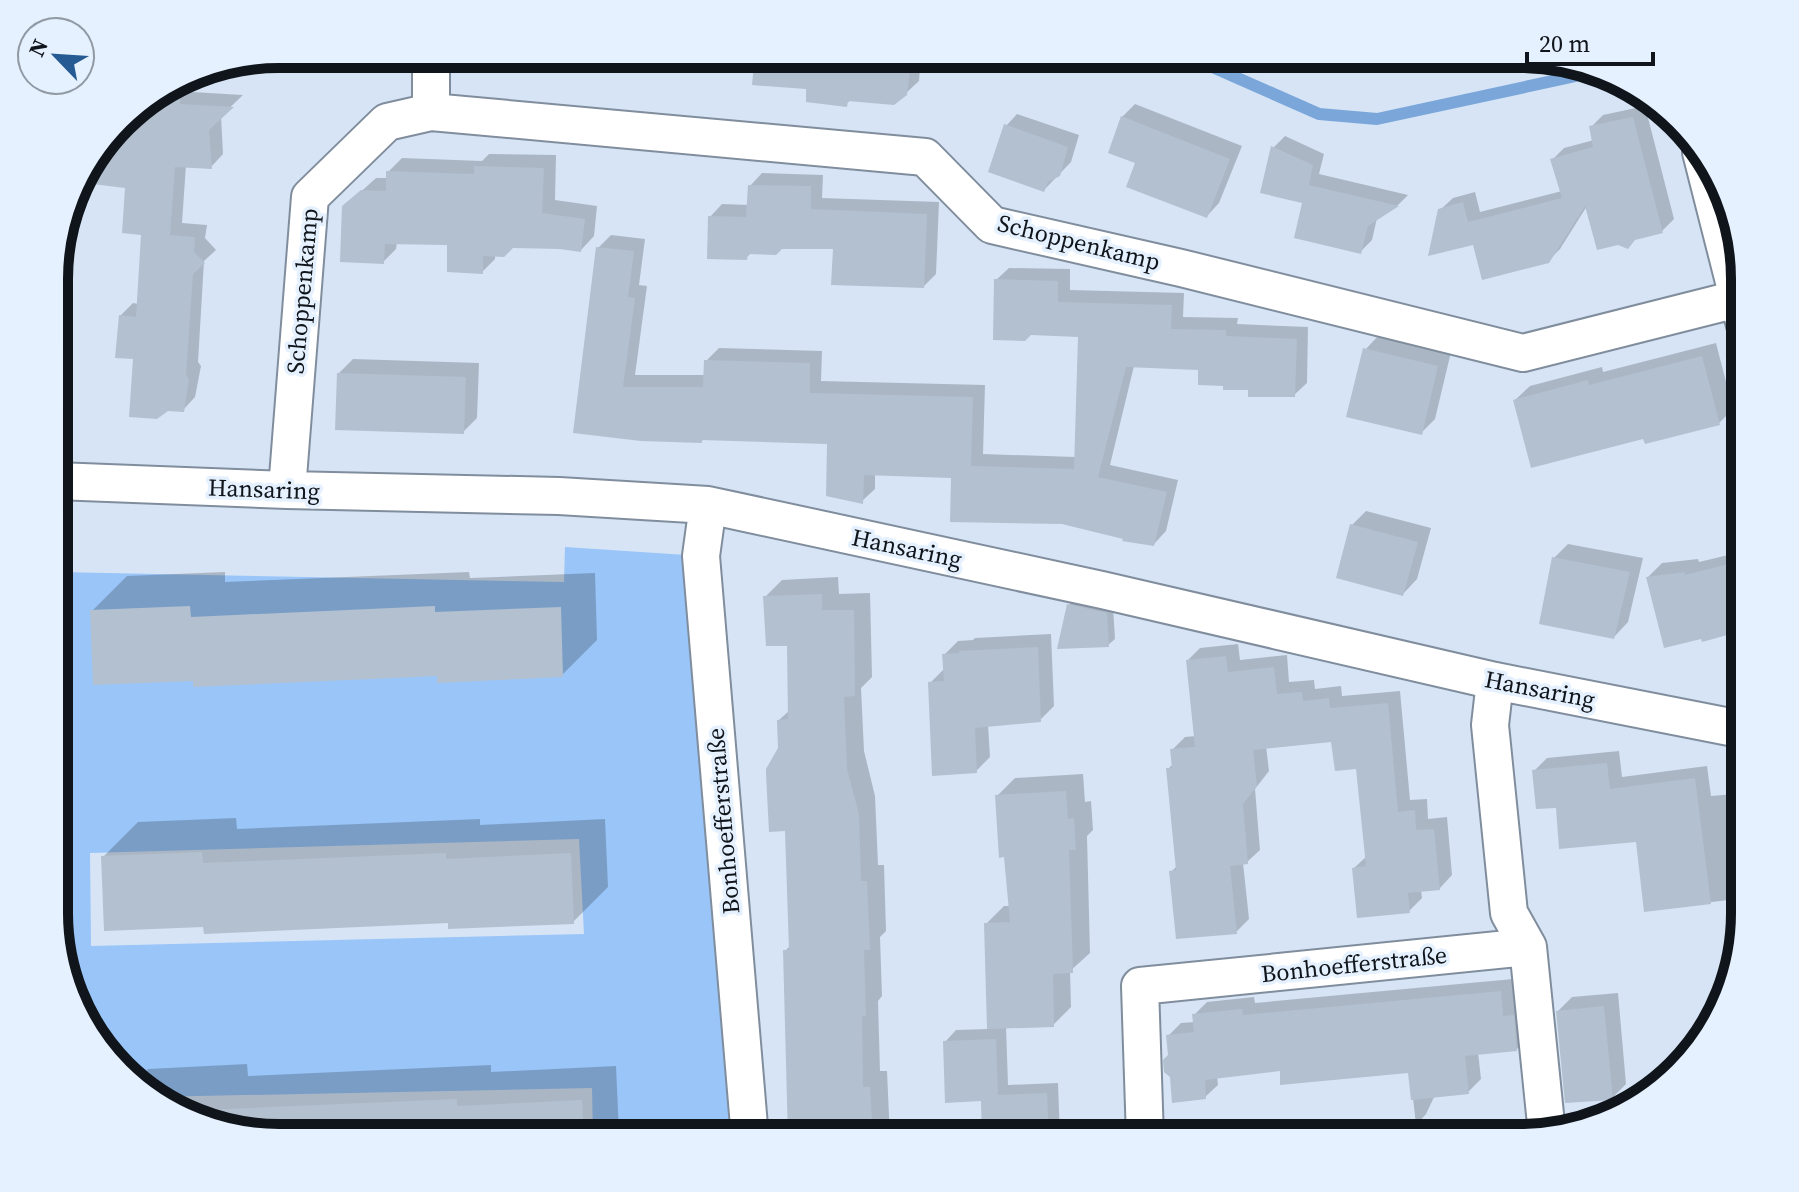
<svg xmlns="http://www.w3.org/2000/svg" width="1799" height="1192" font-family="'Source Serif 4',serif">
<style>
.green{fill:#99c5f8;fill-rule:evenodd}
.shadow{fill:#0003}
.lines{fill:none;stroke-linecap:round;stroke-linejoin:round}
.stream{stroke:#7aa6da;stroke-width:12}
.building{fill:#b2c0d0}
.minor-casing{stroke:#808d9d;stroke-width:40}
.minor{stroke:#fff;stroke-width:36}
.labels{text-anchor:middle;dominant-baseline:central;stroke-width:7;stroke-linejoin:round;paint-order:stroke}
.street-label{font-size:24px;fill:#10151b;stroke:#e6f1ff}
.rim{fill:none;stroke:#10151b;stroke-width:10}
</style>
<rect width="100%" height="100%" fill="#d6e4f5"/>
<path class="green" d="M565 547 701 556 750 1138H593L592 1088 151 1097 84 1026 56 942V572L564 582ZM579 839 584 934 91 946 90 853Z"/>
<path class="shadow" d="M742 54H921L919 81 906 93 852 99 846 104 808 87 755 71 741 70Z
M175 83 193 84 192 92 243 95 221 116 223 154 211 167 186 165 182 223 207 225 205 238 216 250 204 261 198 362 201 366 195 397 183 410 167 409 135 357 120 316 133 303 138 304 143 233 127 186 77 181 130 110Z
M1135 104 1242 146 1219 203 1207 216 1138 162 1122 117Z
M1645 106 1674 219 1662 231 1587 206 1560 249 1548 261 1474 242 1440 210 1453 198 1475 192 1480 212 1562 191 1553 159 1564 148 1594 140 1591 127 1603 115Z
M1017 114 1079 135 1071 162 1044 190 1006 126Z
M1285 136 1324 154 1319 174 1408 195 1398 205 1377 218 1372 240 1360 252 1304 201 1273 148Z
M489 154 556 155 555 200 597 206 594 236 581 250 512 245 495 255V259L482 272 450 243 397 242 396 249 383 262 344 207 376 178H388V172L402 158 482 161Z
M762 173 823 175 822 198 939 202 936 274 924 286 835 247H781L752 252 746 258 710 217 722 204 749 205 750 186Z
M611 235 645 239 639 285 647 286 635 375H706V361L719 348 822 351 821 381 985 385 983 454 1076 457 1080 335 996 280 1009 268 1070 269V290L1184 293 1183 317 1238 318 1237 324 1308 327 1307 383 1294 395 1224 384 1200 368 1134 366 1110 465 1178 480 1166 531 1154 544 953 476 875 473V489L862 501 829 442 704 438 702 441 575 431 598 248Z
M1379 335 1451 352 1435 419 1421 433 1365 350Z
M1716 343 1733 409 1719 423 1645 436 1515 400 1530 386 1602 367 1603 372Z
M353 359 479 363 477 418 463 432 339 373Z
M1366 511 1431 528 1417 579 1403 594 1352 525Z
M1568 544 1643 558 1628 622 1614 637 1554 558Z
M1745 551V629L1702 637 1648 577 1662 563 1698 559 1699 562Z
M225 572V582L469 572 470 578 595 573 597 640 562 675 439 674 195 679 92 611 127 576Z
M838 577 839 594 870 593 872 677 861 688 864 751 875 796 878 865H884L886 931 880 937 882 996 878 1001 880 1071H887L890 1138H791L785 951 791 945 787 829 779 720 790 710 789 644 765 597 782 580Z
M1076 598 1113 607 1115 639 1108 645 1069 605Z
M1051 634 1054 706 1040 720 988 725 990 757 976 771 930 683 945 668 944 655 958 641 973 640 975 638Z
M1238 644 1240 660 1287 655 1289 682 1314 680 1315 689 1341 686 1342 696 1400 691 1410 800 1427 799 1428 819 1447 817 1452 875 1440 888 1421 890 1422 898 1409 911 1354 868 1367 856 1358 766 1333 740 1266 746 1269 771 1255 789 1260 850 1247 862 1243 863 1249 919 1236 932 1171 872 1177 866 1168 769 1174 763 1172 750 1185 737 1196 736 1188 660 1200 648Z
M1619 751 1622 777 1707 766 1711 796 1745 793V898L1646 910 1637 840 1557 805 1534 771 1547 758Z
M1083 774 1085 802 1091 801 1093 830 1087 836 1090 953 1070 971 1071 1007 1053 1025 1006 1026 1008 1085 1058 1083 1060 1138H984L983 1099 945 1042 956 1030 989 1029 986 924 1004 906H1011L997 796 1015 778Z
M236 818 237 829 480 819V825L605 819 608 887 573 922 450 921 205 925 103 857 138 822Z
M1513 979 1516 1004 1526 1003 1529 1036 1517 1049 1478 1052 1481 1079 1468 1092 1435 1095 1426 1114 1416 1125 1410 1071 1282 1069 1217 1076 1218 1085 1205 1097 1170 1055 1168 1036 1181 1023 1195 1022 1194 1015 1207 1002 1254 997 1255 1003Z
M1618 993 1626 1084 1612 1098 1558 1011 1572 997Z
M247 1064 248 1076 491 1065V1072L616 1066 619 1133 615 1138H279L154 1100 136 1081 148 1069Z"/>
<g class="lines">
<path class="stream" d="M1183 54 1319 114 1377 119 1585 74"/>
</g>
<path class="building" d="M755 54H912L907 95 894 105 848 101 847 107 806 102V89L752 85Z
M156 94 181 96 180 104 234 107 209 130 212 169 175 167 170 235 195 237 194 252 205 263 193 274 186 375 189 379 184 412 168 411 157 419 129 417 133 359 115 358 119 315 136 317 141 235 122 233 125 188 76 182 130 110Z
M1121 116 1230 159 1207 218 1126 187 1135 163 1108 153Z
M1633 117 1663 233 1635 240 1628 249 1618 245 1597 250 1585 206 1549 263 1482 280 1473 245 1428 256 1438 209 1463 202 1468 222 1562 198 1550 159 1593 147 1589 126Z
M1004 124 1068 147 1060 176 1048 182 1044 192 988 172Z
M1271 146 1313 165 1309 185 1399 206 1368 226 1361 254 1294 238 1302 203 1260 193Z
M474 166 544 168 542 213 585 219 581 252 560 249 513 248 504 257 483 256V274L447 272V245L385 244 384 264 340 262 342 206 361 190 386 191V171L474 174Z
M748 185 811 186V209L927 214 924 288 831 285 833 249H782L776 255 748 254 747 260 707 259 708 216 746 217Z
M596 247 634 251 628 297 635 298 623 387H703L704 360 810 363V393L973 397 971 466 1074 469 1078 337 1031 335 1025 341 993 340 994 279 1058 281V302L1172 305 1171 329 1226 330V336L1297 339 1295 397H1248V390H1223V386L1198 385V370L1126 367 1098 477 1167 492 1154 546 1122 541 1123 539 1062 524 950 522 951 478 864 475 863 504 826 496 827 444 702 440V443L641 441 573 433Z
M1363 348 1438 366 1422 435 1346 417Z
M1702 356 1720 425 1645 444 1643 439 1531 468 1513 400 1588 380 1589 385Z
M337 373 466 377 464 434 335 430Z
M1350 524 1418 542 1403 596 1336 578Z
M1552 557 1630 572 1614 639 1539 624Z
M1745 560V630L1702 642 1701 639 1664 648 1646 577 1685 572V575Z
M822 594V610H854L855 696 844 697 847 769 859 814 861 881H867L870 950H864L866 1016H862L863 1087H870L873 1138H788L783 950H789L785 831 769 832 766 774V769L778 748 777 720 788 719 787 646H766L763 596Z
M1067 604 1107 613 1109 647 1057 649Z
M190 606 191 617 435 606V612L561 607 563 677 437 683V676L193 687V681L93 685 90 610Z
M1038 647 1041 722 975 728 977 773 932 776 928 682 944 681 942 654 959 653V651Z
M1226 656 1228 672 1274 667 1277 694 1302 692 1303 701 1329 698 1330 708 1388 703 1398 812 1415 810 1416 830 1434 829 1440 890 1408 893 1410 913 1357 918 1352 868 1366 866 1356 769 1335 771 1331 742 1253 750 1257 786 1243 804 1248 864 1230 866 1237 934 1176 939 1169 871 1176 870 1166 768H1172L1170 749 1195 747 1186 660Z
M1607 763 1610 789 1695 778 1711 904 1644 912 1636 842 1559 849 1556 808 1536 809 1532 770Z
M1066 791 1068 819 1074 818 1076 850H1069L1073 973 1053 974 1054 1027 987 1029 984 923 1010 922 1004 857 999 858 995 795Z
M202 852 203 863 446 853V859L571 853 574 924 448 929V923L204 934 203 927 104 931 101 856Z
M1501 991 1503 1016 1514 1015 1517 1051 1465 1056 1469 1094 1411 1100 1408 1073 1280 1085V1071L1205 1080 1206 1099 1172 1103 1170 1077 1164 1072 1163 1060 1168 1055 1166 1035 1194 1032 1192 1014 1242 1009 1243 1015Z
M1604 1006 1613 1100 1565 1103 1556 1011Z
M996 1039 998 1095 1047 1093 1049 1138H982L981 1101 945 1103 943 1041Z
M457 1099V1106L582 1100 584 1138H279L205 1116V1110Z"/>
<g class="lines">
<defs>
<path id="minor" d="M431 112 925 157 992 225 1181 268 1523 353 1745 297
M1701 152 1745 325
M56 481 287 490 559 496 708 505 1102 590 1495 681 1745 730
M287 490 310 197 387 122 431 112V54
M708 505 701 556 750 1138
M1495 681 1490 725 1509 913 1528 947 1547 1134
M1145 1138 1140 986 1528 947"/>
</defs>
<use href="#minor" class="minor-casing"/>
<use href="#minor" class="minor"/>
</g>
<g class="labels">
<g class="street-label">
<text transform="translate(1079 242) rotate(14)">Schoppenkamp</text>
<text transform="translate(302 291) rotate(-85)">Schoppenkamp</text>
<text transform="translate(264 489) rotate(2)">Hansaring</text>
<text transform="translate(907 548) rotate(12)">Hansaring</text>
<text transform="translate(1540 689) rotate(11)">Hansaring</text>
<text transform="translate(723 821) rotate(-95)">Bonhoefferstraße</text>
<text transform="translate(1354 964) rotate(-6)">Bonhoefferstraße</text>
</g>
</g>
<path d="M0 0H1799V1192H0ZM279 68H1520A211 211 0 0 1 1731 279V913A211 211 0 0 1 1520 1124H279A211 211 0 0 1 68 913V279A211 211 0 0 1 279 68Z" fill="#e6f1ff" fill-rule="evenodd"/>
<path class="rim" d="M279 68H1520A211 211 0 0 1 1731 279V913A211 211 0 0 1 1520 1124H279A211 211 0 0 1 68 913V279A211 211 0 0 1 279 68Z"/>
<g transform="translate(56 56) rotate(295)"><circle r="38" fill="#e6f1ff" stroke="#9099a4" stroke-width="2"/>
<path d="M0-6L14 30L0 20L-14 30Z" fill="#265a92"/>
<text y="-12" font-size="22" font-weight="bold" text-anchor="middle" fill="#10151b">N</text>
</g>
<path d="M1527 52v12h126v-12" fill="none" stroke="#10151b" stroke-width="4"/>
<text x="1539" y="52" font-size="24" fill="#10151b" stroke="#e6f1ff" stroke-width="6" paint-order="stroke">20 m</text>
</svg>
